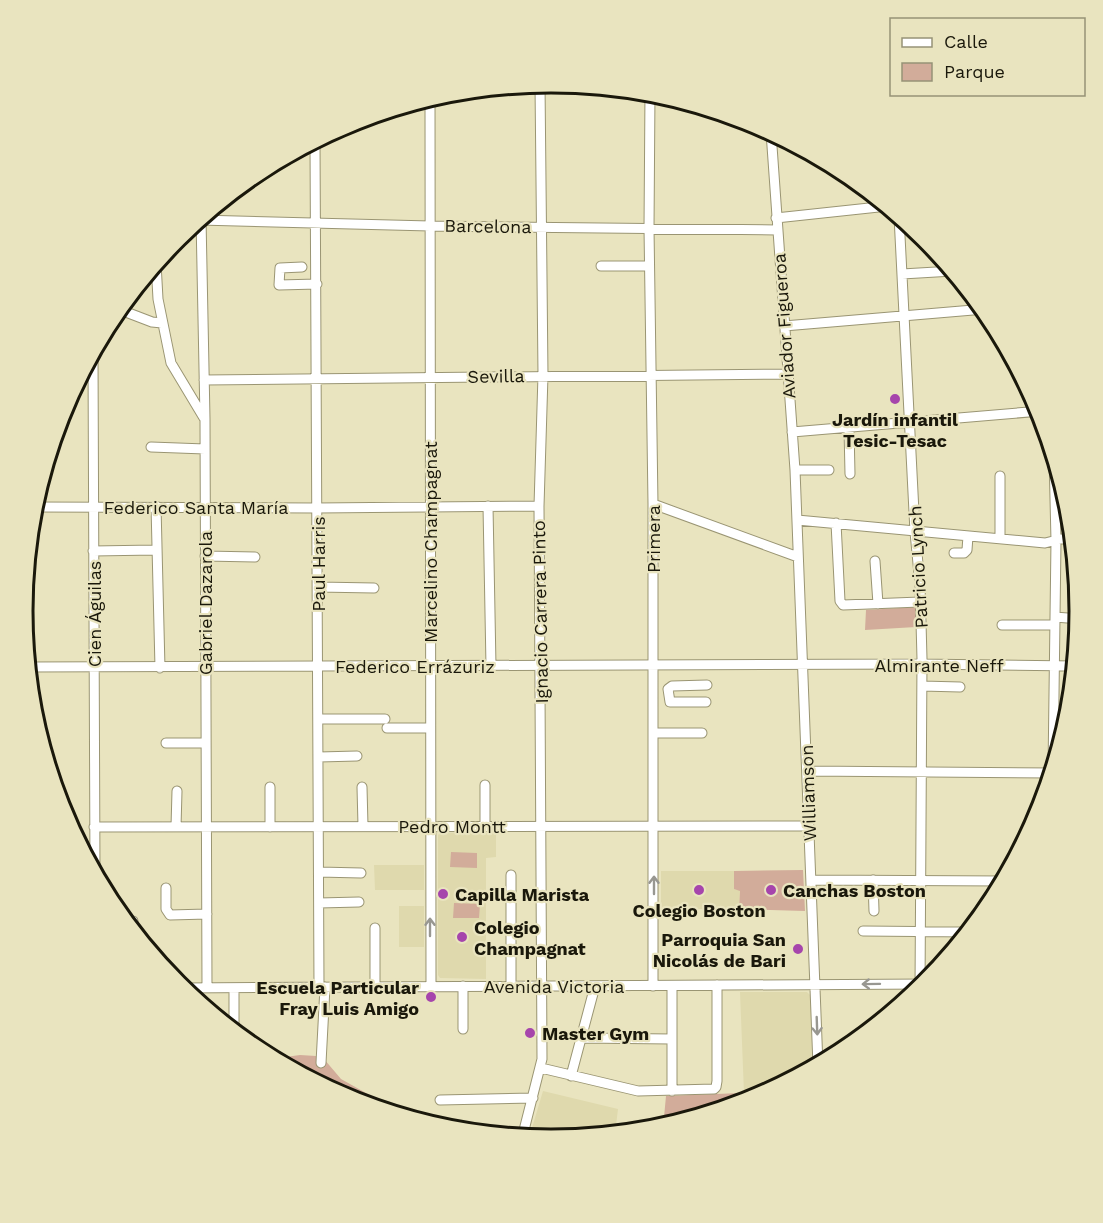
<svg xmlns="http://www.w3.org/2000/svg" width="1103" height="1223" font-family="'Work Sans',sans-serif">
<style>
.built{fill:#dfd9ad}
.green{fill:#d2ac9a}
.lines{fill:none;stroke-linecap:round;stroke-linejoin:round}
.stream{stroke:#789e81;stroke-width:2}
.minor-casing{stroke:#9a9573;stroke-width:11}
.minor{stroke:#fff;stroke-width:9}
.oneway{stroke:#989791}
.poi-dot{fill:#a645ac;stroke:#e9e4bf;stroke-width:2}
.labels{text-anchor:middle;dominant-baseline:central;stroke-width:4.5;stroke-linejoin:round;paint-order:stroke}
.street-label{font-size:18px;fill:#1a180b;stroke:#e9e4bf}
.poi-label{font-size:18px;font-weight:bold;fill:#1a180b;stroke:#e9e4bf;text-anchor:start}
.rim{fill:none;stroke:#1a180b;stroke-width:3}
</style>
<rect width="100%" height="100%" fill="#e9e4bf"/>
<path class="built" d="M440 833H496V857L486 858V979L440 978 438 975V835Z
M374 865H424V890H375Z
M661 871H734V889L740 890 739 909H661Z
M399 906H424V947H399Z
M740 992H807L811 996 812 1069 768 1093H744Z
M543 1091 618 1109 615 1134 551 1140 529 1138Z"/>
<path class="green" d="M917 607 916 627 865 630 866 610Z
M451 852 477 853V868L450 867Z
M803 870 805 911 739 909 740 891 734 889V871Z
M454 903 480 904 479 918H453Z
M300 1055 316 1056 324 1059 341 1079 391 1107 401 1116 365 1105 331 1087 310 1070 301 1068 292 1070 271 1059Z
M741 1093V1104L663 1128 666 1096Z"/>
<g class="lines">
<path class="stream" d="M292 1070 306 1069 363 1104"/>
<defs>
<path id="minor" d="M650 92 649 228 653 504V986
M430 98 431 986
M771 132 795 470 818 1066
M315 141 319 987
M899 216 915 532 920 585 922 659 920 990
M201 218 205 419 207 988
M776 218 888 206
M199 220 430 226 777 230
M156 263 158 299 171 363 204 418
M601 266H649
M302 267 280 268 279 285 317 284
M902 274 953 271
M118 309 152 322 162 323
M784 326 985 309
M93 353 95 874
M204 380 788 374
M849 428 850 474
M792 432 1041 411
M151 447 205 449
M795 470H829
M1000 476V538
M653 504 798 557
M156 506 160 668
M488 506 491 666
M33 507 317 508 539 506
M797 520 1045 543 1061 539H1073
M836 523 840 601 843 605 920 602
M93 551 155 550
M954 553H964L967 550 968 536
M205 556 255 557
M875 561 878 604
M318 587 374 588
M1055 617 1080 619
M1002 625H1055
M28 667 917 664 1075 666
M922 686 960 687
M706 702H670L668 689 672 686 707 685
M318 719H385
M387 728H430
M653 733H702
M166 743H206
M319 757 357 756
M808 771 1053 773
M1053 771 1056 541 1054 456
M485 785V826
M270 787V827
M362 787 363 826
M94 827 809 826
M176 827 177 791
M319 872 361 873
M511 875V986
M811 880 1004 881
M873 880 874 911
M166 888V909L170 915 207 914
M319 903 359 902
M133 921V932
M375 928V987
M863 931 970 932
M672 986V1091
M180 988 927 984
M463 1029V986
M234 1032V988
M580 1038 672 1039
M321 1063 325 987
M541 1068 638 1091 714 1089 716 1087 717 1081V985
M571 1076 595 986
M440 1100 533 1098
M522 1138 542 1059 539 506 543 375 540 84"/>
</defs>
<use href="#minor" class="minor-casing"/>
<use href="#minor" class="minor"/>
</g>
<defs><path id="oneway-shaft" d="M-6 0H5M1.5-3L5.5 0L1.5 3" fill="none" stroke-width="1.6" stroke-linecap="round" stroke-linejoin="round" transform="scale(1.5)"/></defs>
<g class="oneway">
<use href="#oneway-shaft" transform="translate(654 885) rotate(-90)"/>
<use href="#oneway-shaft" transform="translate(430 927) rotate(-90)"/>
<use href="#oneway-shaft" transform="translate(871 984) rotate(179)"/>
<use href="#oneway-shaft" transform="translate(817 1026) rotate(88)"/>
</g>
<g class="poi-dot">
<circle cx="895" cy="399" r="6"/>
<circle cx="699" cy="890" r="6"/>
<circle cx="771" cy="890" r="6"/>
<circle cx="443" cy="894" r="6"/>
<circle cx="462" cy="937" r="6"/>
<circle cx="798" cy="949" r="6"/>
<circle cx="431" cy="997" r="6"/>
<circle cx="530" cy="1033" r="6"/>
</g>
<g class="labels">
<g class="street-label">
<text transform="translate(488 226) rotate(1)">Barcelona</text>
<text transform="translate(784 326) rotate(-94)">Aviador Figueroa</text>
<text transform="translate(496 376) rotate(-1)">Sevilla</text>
<text x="196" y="507">Federico Santa María</text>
<text transform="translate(653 539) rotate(-90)">Primera</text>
<text transform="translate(430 542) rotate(-90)">Marcelino Champagnat</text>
<text transform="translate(318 564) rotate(-90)">Paul Harris</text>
<text transform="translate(918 567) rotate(-93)">Patricio Lynch</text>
<text transform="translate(205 603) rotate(-90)">Gabriel Dazarola</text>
<text transform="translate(540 612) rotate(-91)">Ignacio Carrera Pinto</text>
<text transform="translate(94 614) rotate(-90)">Cien Águilas</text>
<text x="939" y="665">Almirante Neff</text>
<text x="415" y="666">Federico Errázuriz</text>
<text transform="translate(808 793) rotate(-92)">Williamson</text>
<text x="452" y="826">Pedro Montt</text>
<text x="554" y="986">Avenida Victoria</text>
</g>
<g class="poi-label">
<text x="895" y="419" text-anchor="middle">Jardín infantil<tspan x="895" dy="21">Tesic-Tesac</tspan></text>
<text x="783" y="890">Canchas Boston</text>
<text x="455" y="894">Capilla Marista</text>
<text x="699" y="910" text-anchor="middle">Colegio Boston</text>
<text x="474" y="927">Colegio<tspan x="474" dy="21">Champagnat</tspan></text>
<text x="786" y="939" text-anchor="end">Parroquia San<tspan x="786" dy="21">Nicolás de Bari</tspan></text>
<text x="419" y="987" text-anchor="end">Escuela Particular<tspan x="419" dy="21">Fray Luis Amigo</tspan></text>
<text x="542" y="1033">Master Gym</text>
</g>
</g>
<path d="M0 0H1103V1223H0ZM33 611a518 518 0 1 1 1036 0a518 518 0 1 1-1036 0Z" fill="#e9e4bf" fill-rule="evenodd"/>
<path class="rim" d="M33 611a518 518 0 1 1 1036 0a518 518 0 1 1-1036 0Z"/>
<rect x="890" y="18" width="195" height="78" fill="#e9e4bf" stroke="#969277" stroke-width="1.5"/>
<rect x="902" y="38" width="30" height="9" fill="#ffffff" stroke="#969277" stroke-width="1.5"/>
<text x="944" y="48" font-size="18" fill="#1a180b">Calle</text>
<rect x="902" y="63" width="30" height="18" fill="#d2ac9a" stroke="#969277" stroke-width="1.5"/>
<text x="944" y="78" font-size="18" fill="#1a180b">Parque</text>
</svg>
